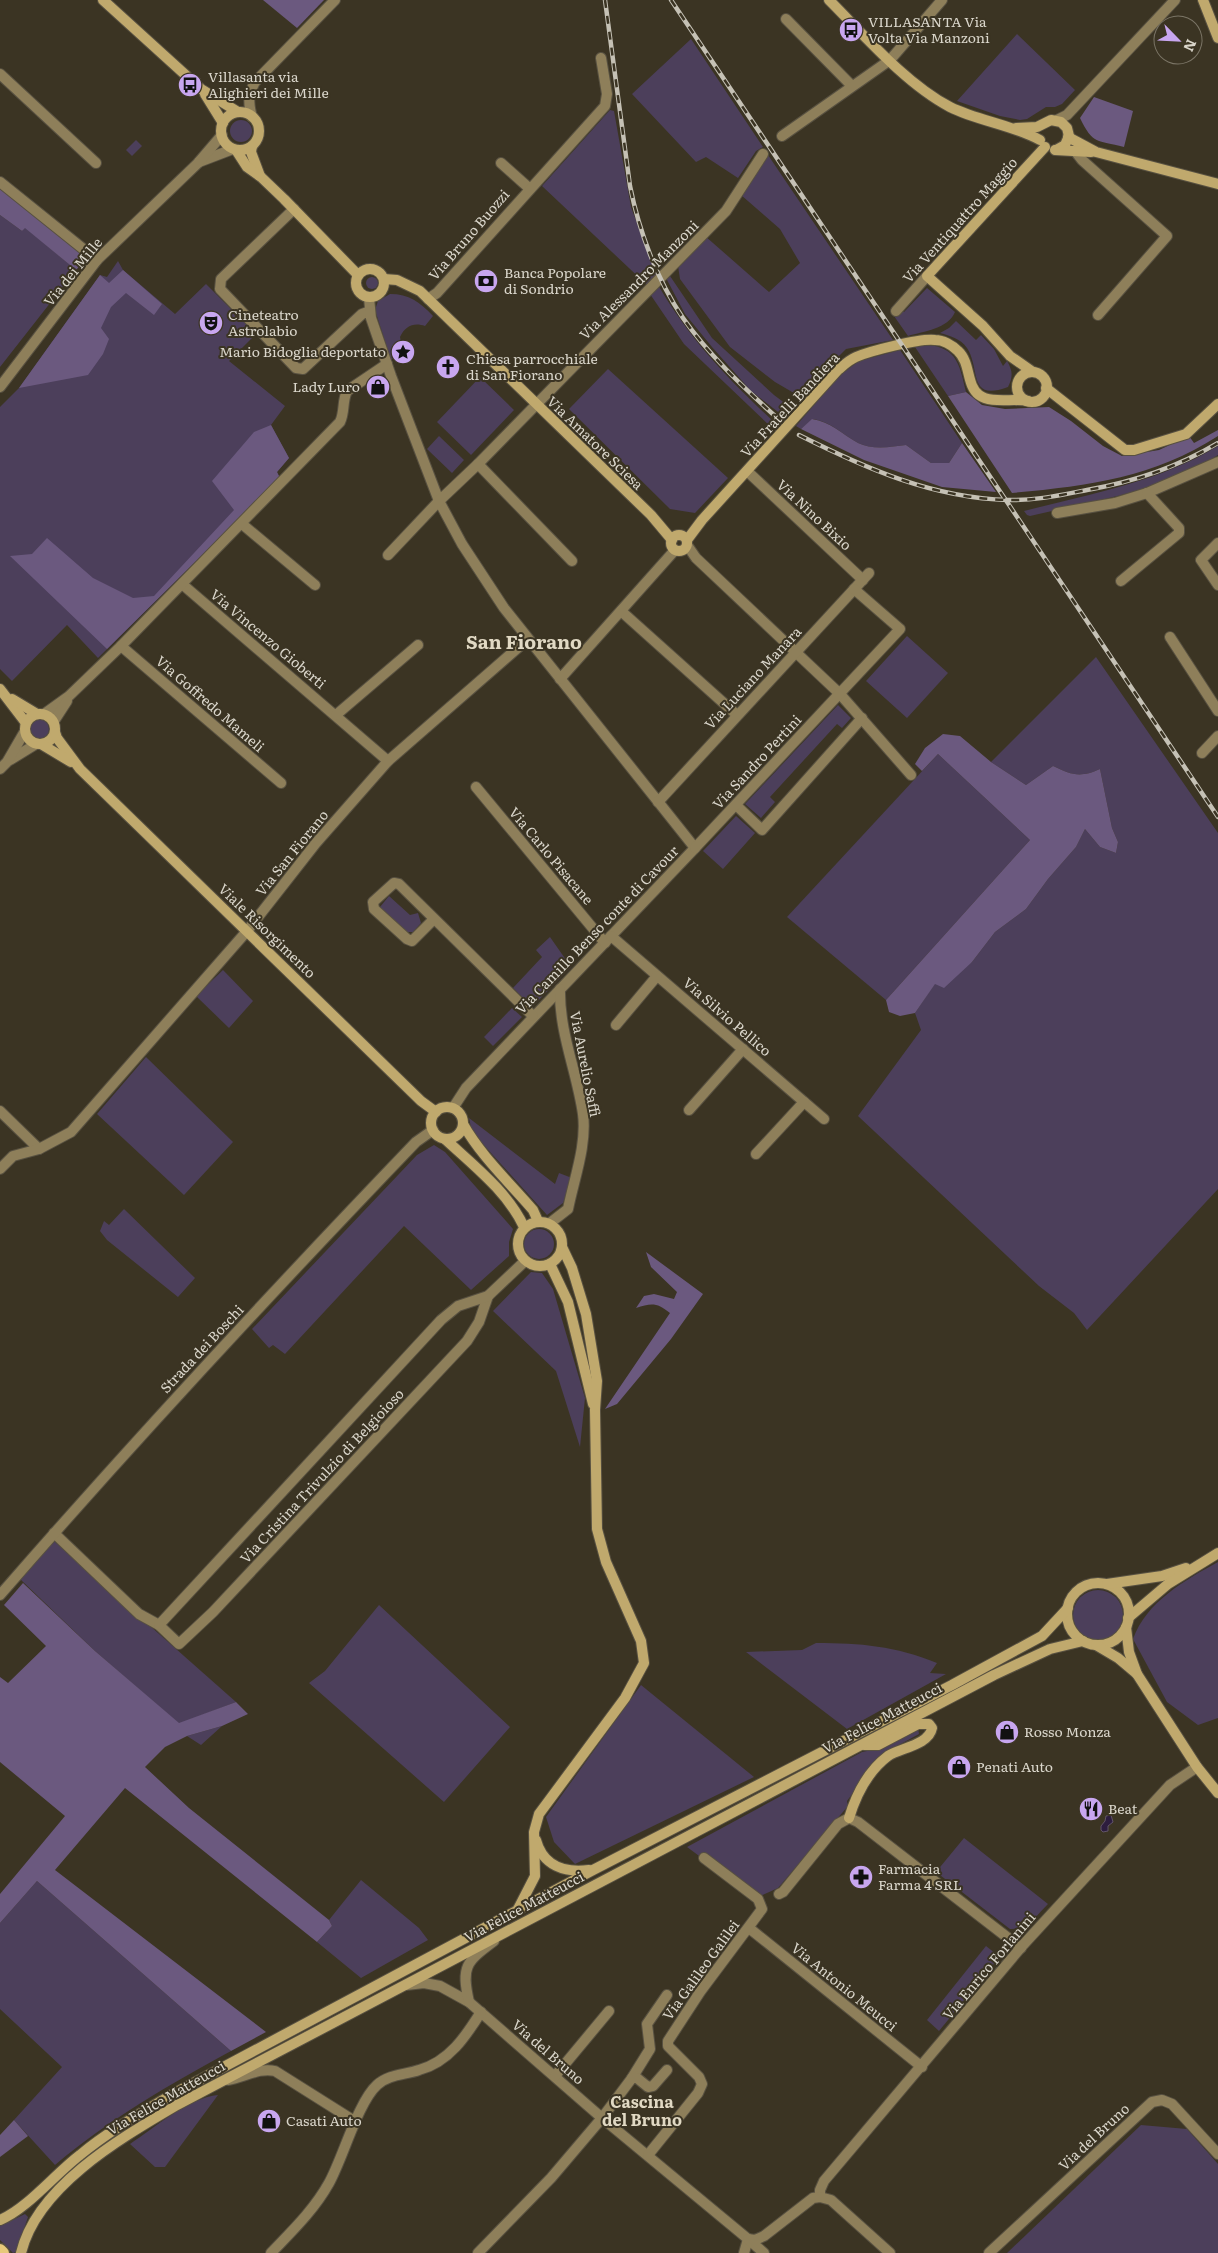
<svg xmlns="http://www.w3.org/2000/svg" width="1218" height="2253" font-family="Literata,serif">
	<rect width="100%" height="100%" fill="#3b3423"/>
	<g fill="#4c3f5b">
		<path d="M1017 34 1075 90 1062 104 1055 107H1046L1027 119 1020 120 1000 116 957 101Z"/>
		<path d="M691 39 763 147 756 151 738 178 706 157 696 162 632 94Z"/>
		<path d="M610 110 614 111 631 207 657 277 647 285 542 186Z"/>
		<circle cx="241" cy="131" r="11"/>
		<path d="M136 140 142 146 132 156 126 150Z"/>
		<path d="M768 155 893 340 846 349 799 396 775 382 730 347 680 279 678 266 705 236 769 292 800 263 780 229 741 195Z"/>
		<path d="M0 215 22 231 25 227 76 270 0 367Z"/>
		<path d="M118 261 123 270 175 314 206 284 256 334 229 361 285 406 271 425 289 458 277 472 280 478 98 658 67 625 12 681 0 669V407L19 388 100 275 107 277Z"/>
		<path d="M670 276 712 338 774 395 790 407 782 415 751 391 712 347 685 314 666 278Z"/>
		<circle cx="372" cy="283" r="6"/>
		<path d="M658 285C691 341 728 379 775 423L771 427 684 344 650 294Z"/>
		<path d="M927 288 955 312C948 329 924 331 908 336L894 316 900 309 904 312Z"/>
		<path d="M390 294C409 294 420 302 433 316L425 326C414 322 405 326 400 337L403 350 391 360 375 310 378 301Z"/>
		<path d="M956 321 976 340 981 335 994 349 1003 366 1007 361C1013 371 1013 377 1008 387 967 402 981 369 967 348 960 338 950 336 940 333L949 328Z"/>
		<path d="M927 345C958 347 960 367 966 392L948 396 915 347Z"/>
		<path d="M900 350 962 443 949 463H931L906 445C891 447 872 450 858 443 842 434 831 422 813 419L801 429 796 426 839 376 859 361Z"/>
		<path d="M608 369 728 478 695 513 670 509 569 409Z"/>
		<path d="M480 377 514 410 471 455 437 422Z"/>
		<path d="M439 436 464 460 452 473 427 449Z"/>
		<path d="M1218 446V455C1163 491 1093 501 1030 516L1027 515 1024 511C1090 494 1159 482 1218 446Z"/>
		<path d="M907 636 948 673 907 718 866 681Z"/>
		<path d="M1096 657 1218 833V1189L1087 1330 1074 1313 1039 1286 858 1116 921 1030 915 1013 935 983 972 962 995 932 1026 909 1048 879 1076 847 1085 829 1100 847 1116 853 1118 842 1112 828 1100 769C1080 778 1072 775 1053 766L1026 785 991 762Z"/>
		<path d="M838 705 851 718 842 728 837 724 770 797 775 802 761 818 745 804Z"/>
		<circle cx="39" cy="729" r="10"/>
		<path d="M938 754 1030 840 886 1000 787 917Z"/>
		<path d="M736 816 755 833 723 869 703 851Z"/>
		<path d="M389 896 410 915 418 913 421 923 413 932H406L380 907Z"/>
		<path d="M550 937 571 967 532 1007 513 988 542 957 536 950Z"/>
		<path d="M223 970 253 1001 229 1028 196 996Z"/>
		<path d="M512 1008 522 1017 493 1046 484 1037Z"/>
		<path d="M146 1057 233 1142 184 1195 97 1114Z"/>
		<path d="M469 1118 555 1184 559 1173 572 1178 563 1203 547 1215 472 1132Z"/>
		<path d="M434 1145 445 1152 513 1229 509 1242V1256L471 1290 404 1226 285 1354 273 1345 269 1348 252 1329 417 1155Z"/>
		<path d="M124 1209 195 1278 178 1297 107 1240 100 1231 104 1221 109 1225Z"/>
		<circle cx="539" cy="1244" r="15"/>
		<path d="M531 1272 542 1273 553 1289 585 1398 580 1447 556 1371 493 1311Z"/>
		<path d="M54 1541 236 1702 179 1724 95 1651 19 1578Z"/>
		<path d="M1218 1562V1718L1198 1725 1167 1702 1133 1639C1146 1602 1185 1580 1218 1562Z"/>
		<circle cx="1098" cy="1615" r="25"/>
		<path d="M379 1605 510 1727 444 1802 309 1683 325 1671Z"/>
		<path d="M816 1643C861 1643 895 1646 937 1663L930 1673 946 1674 847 1729 746 1652 802 1650Z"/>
		<path d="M641 1685 754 1777 575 1864 554 1842 546 1817Z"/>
		<path d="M222 1726 201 1745 187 1736Z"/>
		<path d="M918 1728 919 1734 886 1752 874 1764 847 1801 848 1806 778 1888 756 1898 687 1847 862 1752 877 1749Z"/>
		<path d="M964 1838 1048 1904C1037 1915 1027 1930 1010 1929L936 1872Z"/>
		<path d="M361 1880 419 1928 428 1940 361 1978 317 1942 332 1926 329 1920Z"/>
		<path d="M37 1881 231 2051C167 2086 111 2118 55 2165L14 2120 62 2067 0 2009V1923Z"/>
		<path d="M986 1946 996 1954 997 1960 939 2031 927 2020Z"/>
		<path d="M218 2095 165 2167H155L130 2144C154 2128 190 2097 218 2095Z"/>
		<path d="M1141 2125 1187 2129 1218 2164V2253H1007Z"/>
		<path d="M25 2214 28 2217 16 2252 13 2253 0 2240V2226Z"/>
	</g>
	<g fill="#6b597f">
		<path d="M263 0H324L297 28Z"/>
		<path d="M1094 97 1133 111 1124 147C1097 140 1093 145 1080 118Z"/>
		<path d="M0 188 88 257 76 270 25 228 22 231 0 215Z"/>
		<path d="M123 270 162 304 154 315 126 293 111 307 101 328 109 339 103 354 88 375 19 388 100 275 109 283Z"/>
		<path d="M966 392 982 405 1005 409 1049 407 1071 421 1103 446 1122 456 1159 450 1189 436 1194 443 1218 430V436C1153 478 1087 486 1012 493L948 396Z"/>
		<path d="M812 419C831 422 842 434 858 443 872 450 891 447 906 445L931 463H949L962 443 996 492 942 487 864 460 801 429Z"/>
		<path d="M271 425 289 458 277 472 280 478 107 649 10 556 32 554 47 538 93 578 133 598 154 596 234 510 212 481 254 432Z"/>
		<path d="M943 734 960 736 991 762 1026 785 1053 766C1072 775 1080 778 1100 769L1112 828 1118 842 1116 853 1100 847 1085 829 1076 847 1048 879 1026 909 995 932 972 962 944 988 935 984 915 1013 900 1016 889 1012 886 1000 1030 840 938 754 922 771 915 764 925 748Z"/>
		<path d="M646 1252 703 1294 671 1339 617 1404 605 1409 670 1313C657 1302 651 1303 636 1308L644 1296 654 1294 674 1299 677 1292 651 1267Z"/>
		<path d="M23 1583 95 1651 179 1723 236 1702 248 1714 222 1726 187 1736 165 1747 145 1767 189 1808 329 1920 332 1926 317 1942 125 1788 55 1870 266 2032 231 2051 37 1881 0 1923V1894L65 1816 0 1762V1677L8 1683 46 1646 4 1605Z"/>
		<path d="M14 2120 28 2136 0 2157V2135Z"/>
	</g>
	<path fill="#2d1d3e" stroke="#615468" d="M1111 1815 1113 1822 1108 1826V1831L1103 1832 1101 1830V1826L1105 1821 1106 1816Z"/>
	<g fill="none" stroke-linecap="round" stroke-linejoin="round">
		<g stroke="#585141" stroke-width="12">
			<g id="street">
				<path d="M786 19 852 86"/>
				<path d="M0 74 96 163"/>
				<path d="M252 117C248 103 248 95 255 82L335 0"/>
				<path d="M1057 120 1067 115 1175 0"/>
				<path d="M782 136 890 60 942 0"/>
				<path d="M1075 151 1082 160 1167 236 1098 315"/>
				<path d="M199 162 233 149"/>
				<path d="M501 163 529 188"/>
				<path d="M0 182 97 260"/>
				<path d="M294 209 221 279 220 289 296 368 303 369 362 314 370 311"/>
				<path d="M369 298 371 318 391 376 439 501 462 544 504 608 695 848 466 1088 453 1108"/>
				<path d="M428 299 437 293 605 106 607 94 601 58"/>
				<path d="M896 311 927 276"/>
				<path d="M0 387 97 260 198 163 222 135"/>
				<path d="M478 464 572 561"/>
				<path d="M747 471 863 580"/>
				<path d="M1057 513 1115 503 1147 493 1218 462"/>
				<path d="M242 524 315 585"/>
				<path d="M1218 543 1201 560 1218 585"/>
				<path d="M687 545 696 558 840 694 911 775"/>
				<path d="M388 555 439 501 478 464 726 211 763 154"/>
				<path d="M1121 581 1179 533V528L1147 493"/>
				<path d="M182 584 388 761"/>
				<path d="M621 611 737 715"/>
				<path d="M1170 637 1218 711"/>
				<path d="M121 646 281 783"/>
				<path d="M560 679 675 550"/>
				<path d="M44 714 69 696 121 646 340 422C345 412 342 401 347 391L387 364"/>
				<path d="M336 715 418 645"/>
				<path d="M54 721 67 701"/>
				<path d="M1202 753 1218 736"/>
				<path d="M10 760 36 744"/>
				<path d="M0 769 7 762 25 731"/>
				<path d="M476 787 605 943"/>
				<path d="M658 802 869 573"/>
				<path d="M736 805 762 830 862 718"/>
				<path d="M695 848 900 629 854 589"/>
				<path d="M434 919 412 941 407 939 374 909 373 902 394 883 399 884 533 1016"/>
				<path d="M611 936 824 1119"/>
				<path d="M616 1025 657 976"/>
				<path d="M689 1110 743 1049"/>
				<path d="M0 1111 39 1149"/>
				<path d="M756 1154 804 1102"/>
				<path d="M0 1169 13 1156 39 1149 71 1132 247 931 316 843 388 761 528 639"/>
				<path d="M550 1223 568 1209C574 1179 587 1145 583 1114 577 1072 559 1032 560 989"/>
				<path d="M54 1533 139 1614 159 1625 179 1644 213 1612 467 1341 479 1322 488 1296"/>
				<path d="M0 1595C135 1440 274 1290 416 1142L433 1130"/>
				<path d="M159 1625 441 1320 458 1306 488 1296 525 1261"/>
				<path d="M779 1894 783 1892 838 1824 849 1818 858 1822 1021 1948"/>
				<path d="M749 1928 922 2067"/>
				<path d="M406 1985 424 1983 440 1986 469 2002 602 2118 748 2239 744 2253"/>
				<path d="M469 2002C461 1966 466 1962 494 1941"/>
				<path d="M555 2076 609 2011"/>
				<path d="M632 2078 650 2049 647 2024 667 1995"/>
				<path d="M228 2080C243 2078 259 2067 275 2071L356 2122"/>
				<path d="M648 2155 698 2093 702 2084 699 2077 668 2046V2041L700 1992 762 1909 758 1899 704 1858"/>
				<path d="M820 2197V2190L824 2181 1023 1945 1170 1785 1197 1767"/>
				<path d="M271 2253C292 2231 314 2210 329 2183 343 2158 358 2102 377 2085 389 2074 405 2075 419 2070 449 2062 466 2036 481 2012"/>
				<path d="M478 2253 551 2178 602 2118 632 2078H637L648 2087 653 2086 667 2070"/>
				<path d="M764 2253 748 2239 755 2240 764 2236 813 2198 820 2197 831 2200 890 2253"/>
				<path d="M989 2253 1152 2102 1162 2100 1172 2104 1218 2154"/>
			</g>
		</g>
		<g stroke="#585141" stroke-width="12">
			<g id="secondary">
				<path d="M103 0 201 89 238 112"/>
				<path d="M829 0C864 35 906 84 950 107 978 121 1013 125 1040 140"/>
				<path d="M1203 0 1218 38"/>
				<path d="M205 94 223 123"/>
				<circle cx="240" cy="131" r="19"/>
				<path d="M1016 128 1037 127 1051 120 1061 122 1067 128 1069 136 1065 145 1056 150"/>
				<path d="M1068 137 1096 152 1218 184"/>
				<path d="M252 146 251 152 260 176"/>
				<path d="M236 150 247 167 261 177 284 199 358 275"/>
				<path d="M1055 150 1091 152"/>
				<circle cx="370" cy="283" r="14"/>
				<path d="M384 279 397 280 420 291 651 515 672 540"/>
				<path d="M1033 372 1010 356 983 326 927 276 1045 147"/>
				<circle cx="1032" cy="387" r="15"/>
				<path d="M1046 388 1125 450H1134L1186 434 1218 404"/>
				<circle cx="679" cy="543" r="8"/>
				<path d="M687 540 702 520 838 370C844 365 849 360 856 357 870 351 920 338 935 340 943 340 952 345 958 351 971 363 966 385 979 395 991 404 1013 398 1028 401"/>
				<path d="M0 689 26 723"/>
				<path d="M12 699 37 714"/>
				<circle cx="40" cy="729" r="15"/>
				<path d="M55 732 57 738 80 769 421 1101 436 1112"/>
				<path d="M41 744 71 762"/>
				<circle cx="447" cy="1123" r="16"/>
				<path d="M463 1124C481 1156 509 1182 533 1210L538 1221"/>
				<path d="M445 1139C473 1165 508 1192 524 1227"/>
				<circle cx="540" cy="1244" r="22"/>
				<path d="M550 1264 568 1302 593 1404"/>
				<circle cx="1098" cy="1614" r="31"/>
				<path d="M1107 1584 1162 1576 1186 1568"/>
				<path d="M1128 1618 1168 1584 1218 1553"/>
				<path d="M1126 1627 1129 1652 1137 1674 1197 1767 1218 1793"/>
				<path d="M1096 1645 1118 1658 1137 1674"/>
				<path d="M849 1818C856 1795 868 1771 888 1756 900 1748 929 1745 932 1728L929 1724H918L878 1745H864"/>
				<path d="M536 1840C543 1866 565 1873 589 1870"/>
				<path d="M517 1911 535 1876 534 1832 539 1814 625 1698 644 1663 641 1641 606 1562 597 1529 595 1410 597 1381 586 1314 572 1268 562 1247"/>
				<path d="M0 2220C27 2209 55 2174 80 2155 109 2131 141 2113 173 2094L593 1870 952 1685 1042 1636 1068 1608"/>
				<path d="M21 2253C37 2186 121 2138 177 2105L994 1675 1050 1649 1083 1641"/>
			</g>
		</g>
		<g stroke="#585141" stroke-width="15">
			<path id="primary" d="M0 2250 3 2253"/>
		</g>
		<use href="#street" stroke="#8e7f5a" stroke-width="10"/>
		<use href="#secondary" stroke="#c0a96d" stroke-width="10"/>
		<use href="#primary" stroke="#e7c97a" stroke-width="12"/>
		<g stroke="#c5c1b5" stroke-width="4.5">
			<g id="rail">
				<path d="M605 0 630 186C639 231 657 280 683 318 708 354 742 386 775 416"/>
				<path d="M671 0 1218 817"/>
				<path d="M799 435C865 468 932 498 1008 500 1034 501 1061 495 1087 490 1134 482 1176 468 1218 443"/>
			</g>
		</g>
		<use href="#rail" stroke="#3b3423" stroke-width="2.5" stroke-dasharray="8" stroke-linecap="butt"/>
	</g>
	<defs>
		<g id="bus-disc" transform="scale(1.25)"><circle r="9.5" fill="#c8a6ef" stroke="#3b3423"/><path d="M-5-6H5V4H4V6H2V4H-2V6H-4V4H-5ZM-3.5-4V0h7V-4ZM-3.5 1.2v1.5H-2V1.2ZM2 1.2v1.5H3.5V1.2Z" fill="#111"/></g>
		<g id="bank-disc" transform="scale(1.25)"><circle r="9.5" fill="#c8a6ef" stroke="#3b3423"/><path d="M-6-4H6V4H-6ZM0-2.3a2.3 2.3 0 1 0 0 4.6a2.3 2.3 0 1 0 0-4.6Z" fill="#111"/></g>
		<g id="theatre-disc" transform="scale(1.25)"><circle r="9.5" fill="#c8a6ef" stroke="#3b3423"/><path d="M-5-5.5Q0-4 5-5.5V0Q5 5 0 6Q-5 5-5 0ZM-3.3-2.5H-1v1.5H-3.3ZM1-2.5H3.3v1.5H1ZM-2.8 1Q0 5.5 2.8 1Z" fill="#111"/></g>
		<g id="sight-disc" transform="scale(1.25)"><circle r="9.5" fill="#c8a6ef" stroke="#3b3423"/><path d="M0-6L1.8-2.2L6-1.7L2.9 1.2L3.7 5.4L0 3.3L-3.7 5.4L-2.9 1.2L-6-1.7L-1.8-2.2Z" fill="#111"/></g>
		<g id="church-disc" transform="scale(1.25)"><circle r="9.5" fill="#c8a6ef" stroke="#3b3423"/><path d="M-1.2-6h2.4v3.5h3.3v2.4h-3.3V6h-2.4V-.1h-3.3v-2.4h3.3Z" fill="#111"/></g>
		<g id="shop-disc" transform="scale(1.25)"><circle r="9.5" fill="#c8a6ef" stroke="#3b3423"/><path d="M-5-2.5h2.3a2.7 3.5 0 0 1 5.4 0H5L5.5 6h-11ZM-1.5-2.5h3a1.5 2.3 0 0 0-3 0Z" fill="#111"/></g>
		<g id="restaurant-disc" transform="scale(1.25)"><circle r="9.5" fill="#c8a6ef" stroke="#3b3423"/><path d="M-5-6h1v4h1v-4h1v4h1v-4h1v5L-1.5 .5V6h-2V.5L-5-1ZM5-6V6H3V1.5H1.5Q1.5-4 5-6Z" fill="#111"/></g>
		<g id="pharmacy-disc" transform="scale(1.25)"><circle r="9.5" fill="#c8a6ef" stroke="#3b3423"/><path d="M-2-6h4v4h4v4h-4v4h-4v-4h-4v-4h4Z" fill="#111"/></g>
	</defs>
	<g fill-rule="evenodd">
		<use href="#bus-disc" x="851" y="30"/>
		<use href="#bus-disc" x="190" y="85"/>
		<use href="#bank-disc" x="486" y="281"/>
		<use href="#theatre-disc" x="211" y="323"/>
		<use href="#sight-disc" x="403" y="352"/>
		<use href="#church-disc" x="448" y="367"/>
		<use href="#shop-disc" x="378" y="387"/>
		<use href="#shop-disc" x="1007" y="1732"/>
		<use href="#shop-disc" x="959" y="1767"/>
		<use href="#restaurant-disc" x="1091" y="1809"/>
		<use href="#pharmacy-disc" x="861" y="1877"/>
		<use href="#shop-disc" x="269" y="2121"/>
	</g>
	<g text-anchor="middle" stroke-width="4" stroke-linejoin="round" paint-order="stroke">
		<g font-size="14" fill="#dad6cb" stroke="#3b3423" text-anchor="start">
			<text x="868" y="27">VILLASANTA Via<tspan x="868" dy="16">Volta Via Manzoni</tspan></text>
			<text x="208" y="82">Villasanta via<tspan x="208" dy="16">Alighieri dei Mille</tspan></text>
			<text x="504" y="278">Banca Popolare<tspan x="504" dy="16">di Sondrio</tspan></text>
			<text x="228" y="320">Cineteatro<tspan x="228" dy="16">Astrolabio</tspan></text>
			<text x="386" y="357" text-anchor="end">Mario Bidoglia deportato</text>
			<text x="466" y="364">Chiesa parrocchiale<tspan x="466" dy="16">di San Fiorano</tspan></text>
			<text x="360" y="392" text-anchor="end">Lady Luro</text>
			<text x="1024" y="1737">Rosso Monza</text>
			<text x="976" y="1772">Penati Auto</text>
			<text x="1108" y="1814">Beat</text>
			<text x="878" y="1874">Farmacia<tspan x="878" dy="16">Farma 4 SRL</tspan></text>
			<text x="286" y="2126">Casati Auto</text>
		</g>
		<g font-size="14" fill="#dad6cb" stroke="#3b3423">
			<text transform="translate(960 220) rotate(-48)" y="5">Via Ventiquattro Maggio</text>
			<text transform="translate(469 235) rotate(-49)" y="5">Via Bruno Buozzi</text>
			<text transform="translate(73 272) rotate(-51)" y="5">Via dei Mille</text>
			<text transform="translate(639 280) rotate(-45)" y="5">Via Alessandro Manzoni</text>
			<text transform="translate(790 405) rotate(-47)" y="5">Via Fratelli Bandiera</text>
			<text transform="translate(595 443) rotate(44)" y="5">Via Amatore Sciesa</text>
			<text transform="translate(814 515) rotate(43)" y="5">Via Nino Bixio</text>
			<text transform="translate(268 639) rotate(40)" y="5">Via Vincenzo Gioberti</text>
			<text transform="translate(753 678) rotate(-47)" y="5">Via Luciano Manara</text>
			<text transform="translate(210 704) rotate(41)" y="5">Via Goffredo Mameli</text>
			<text transform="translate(757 762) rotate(-47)" y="5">Via Sandro Pertini</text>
			<text transform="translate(292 853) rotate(-51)" y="5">Via San Fiorano</text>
			<text transform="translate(551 856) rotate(50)" y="5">Via Carlo Pisacane</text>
			<text transform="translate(597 930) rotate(-46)" y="5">Via Camillo Benso conte di Cavour</text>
			<text transform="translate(267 931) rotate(44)" y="5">Viale Risorgimento</text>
			<text transform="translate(727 1017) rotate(41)" y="5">Via Silvio Pellico</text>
			<text transform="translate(585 1064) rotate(79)" y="5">Via Aurelio Saffi</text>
			<text transform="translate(202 1349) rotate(-47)" y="5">Strada dei Boschi</text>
			<text transform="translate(322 1476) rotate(-47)" y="5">Via Cristina Trivulzio di Belgioioso</text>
			<text transform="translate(882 1718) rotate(-28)" y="5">Via Felice Matteucci</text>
			<text transform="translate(524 1907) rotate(-28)" y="5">Via Felice Matteucci</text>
			<text transform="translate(989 1966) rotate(-50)" y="5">Via Enrico Forlanini</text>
			<text transform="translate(701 1970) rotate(-54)" y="5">Via Galileo Galilei</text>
			<text transform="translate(844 1987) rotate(39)" y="5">Via Antonio Meucci</text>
			<text transform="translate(548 2052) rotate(41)" y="5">Via del Bruno</text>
			<text transform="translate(166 2098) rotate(-30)" y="5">Via Felice Matteucci</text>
			<text transform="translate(1094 2137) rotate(-43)" y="5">Via del Bruno</text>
		</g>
		<g font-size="16" font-weight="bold" fill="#e1d9c4" stroke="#3b3423">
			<text x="642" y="2108">Cascina<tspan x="642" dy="18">del Bruno</tspan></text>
		</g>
		<g font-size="19" font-weight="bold" fill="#e1d9c4" stroke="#3b3423">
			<text x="524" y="649">San Fiorano</text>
		</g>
	</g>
	<g transform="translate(1178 40) rotate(114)"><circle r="24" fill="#3b3423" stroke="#7b7566"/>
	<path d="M0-4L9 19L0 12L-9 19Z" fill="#c8a6ef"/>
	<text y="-8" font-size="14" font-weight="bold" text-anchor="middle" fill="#dad6cb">N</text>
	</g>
</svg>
